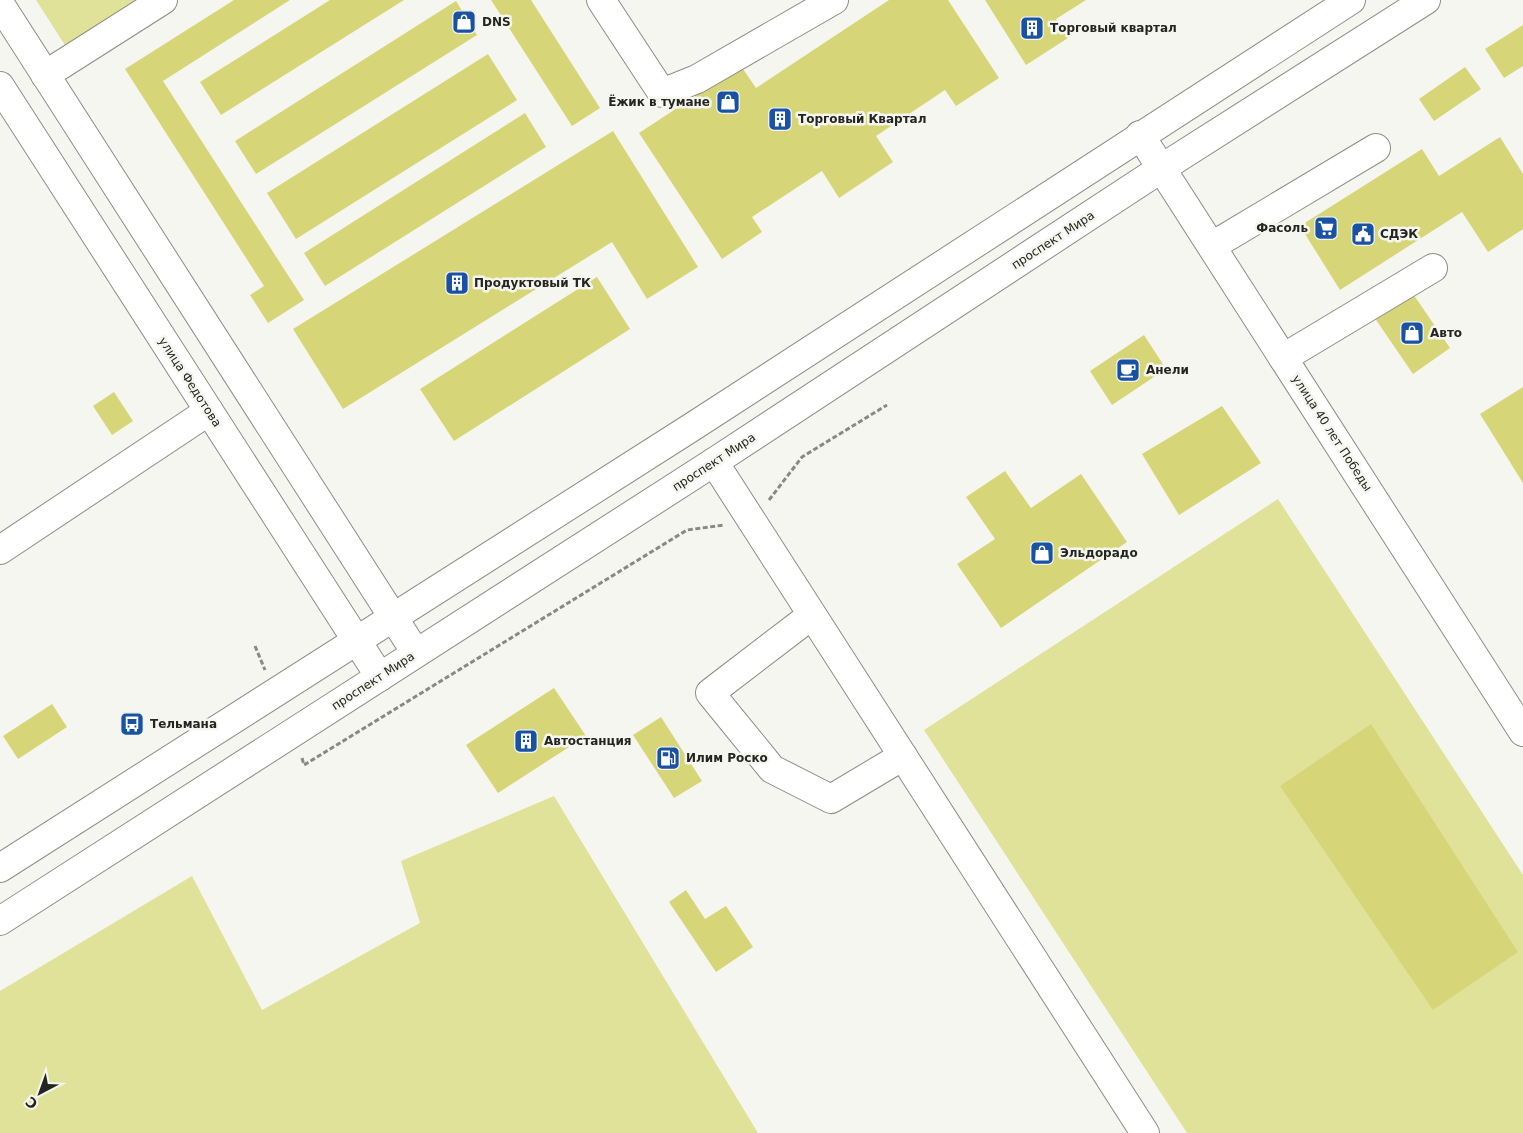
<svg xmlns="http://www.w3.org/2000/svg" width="1523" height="1133" font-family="'DejaVu Sans',sans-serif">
	<rect width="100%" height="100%" fill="#f6f6f0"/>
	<g fill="#e1e29a">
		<path d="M36 0H146L68 50Z"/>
		<path d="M1278 499 1523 875V1133H1187L924 730Z"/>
		<path d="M554 796 758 1133H0V991L192 876 262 1010 420 923 401 861Z"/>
	</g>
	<g fill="#d6d678">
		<path d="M234 0H290L163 81 304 300 268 323 250 295 264 286 125 69Z"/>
		<path d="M330 0H404L221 115 200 82Z"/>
		<path d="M491 0H531L600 108 572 126Z"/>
		<path d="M889 0H948L999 78 956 106 945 90 876 136 893 162 839 198 822 171 752 217 762 232 722 259 639 133 741 66 756 88Z"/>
		<path d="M985 0H1086L1056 19 1068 38 1026 65Z"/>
		<path d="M456 1 477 35 256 174 235 141Z"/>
		<path d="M1523 25V66L1504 78 1485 49Z"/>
		<path d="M488 54 517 100 296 239 267 193Z"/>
		<path d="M1465 67 1481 89 1434 121 1419 99Z"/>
		<path d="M525 113 546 147 325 286 304 253Z"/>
		<path d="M613 131 698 267 647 299 612 242 343 409 293 329Z"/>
		<path d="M1500 137 1523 174V229L1488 252 1462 212 1340 290 1300 226 1422 149 1439 176Z"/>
		<path d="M597 277 630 329 454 441 420 389Z"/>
		<path d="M1409 288 1450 348 1413 374 1372 314Z"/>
		<path d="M1144 335 1166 369 1112 405 1090 371Z"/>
		<path d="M1523 387V483L1480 414Z"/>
		<path d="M114 392 133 421 112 435 93 406Z"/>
		<path d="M1222 406 1261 463 1179 515 1142 454Z"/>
		<path d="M1005 471 1031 508 1081 474 1127 542 1001 628 957 564 995 539 966 497Z"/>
		<path d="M554 688 586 736 498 793 466 745Z"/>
		<path d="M52 704 67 727 18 759 3 736Z"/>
		<path d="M661 717 702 781 674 798 633 735Z"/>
		<path d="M1371 724 1518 952 1433 1010 1280 786Z"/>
		<path d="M686 890 705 919 726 906 753 947 716 972 669 902Z"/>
	</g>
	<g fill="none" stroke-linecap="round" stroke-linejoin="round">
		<g stroke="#8c8d87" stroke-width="30">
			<g id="minor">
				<path d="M601 0 662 93 697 79 834 0"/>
				<path d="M0 4 416 653"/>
				<path d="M45 75 163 0"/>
				<path d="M0 86 380 677"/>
				<path d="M1140 135 1523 732"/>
				<path d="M1212 246 1376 148"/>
				<path d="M1283 358 1433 268"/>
				<path d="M714 462 1145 1133"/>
				<path d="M0 550 209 411"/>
				<path d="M812 615 710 693 772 769 831 799 903 756"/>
				<path d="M0 868 692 427 1351 0"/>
				<path d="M0 921 714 462 1162 168 1426 0"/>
			</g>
		</g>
		<g stroke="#898984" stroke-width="3" stroke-dasharray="5 2.5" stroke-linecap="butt">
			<path d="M769 500 802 457 887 405"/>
			<path d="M255 646 265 670"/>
			<path d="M302 758 304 765 687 530 724 525"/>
		</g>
		<use href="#minor" stroke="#fff" stroke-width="28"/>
	</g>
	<defs>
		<g id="shop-square" transform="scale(1.25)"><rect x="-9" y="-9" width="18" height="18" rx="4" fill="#1a52a3" stroke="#f6f6f0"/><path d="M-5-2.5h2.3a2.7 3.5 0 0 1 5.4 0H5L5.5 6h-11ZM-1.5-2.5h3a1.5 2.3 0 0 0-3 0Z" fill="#fff"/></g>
		<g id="building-square" transform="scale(1.25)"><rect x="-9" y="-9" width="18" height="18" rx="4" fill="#1a52a3" stroke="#f6f6f0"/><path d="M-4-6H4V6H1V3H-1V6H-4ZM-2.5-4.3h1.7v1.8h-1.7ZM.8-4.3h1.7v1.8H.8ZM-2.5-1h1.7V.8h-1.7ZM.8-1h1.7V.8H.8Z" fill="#fff"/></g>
		<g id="supermarket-square" transform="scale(1.25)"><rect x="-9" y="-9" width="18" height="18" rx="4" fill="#1a52a3" stroke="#f6f6f0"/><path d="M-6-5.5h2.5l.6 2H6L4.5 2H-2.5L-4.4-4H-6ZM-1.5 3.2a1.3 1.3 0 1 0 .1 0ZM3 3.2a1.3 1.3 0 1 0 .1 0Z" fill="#fff"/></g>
		<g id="civic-square" transform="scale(1.25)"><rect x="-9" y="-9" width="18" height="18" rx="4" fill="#1a52a3" stroke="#f6f6f0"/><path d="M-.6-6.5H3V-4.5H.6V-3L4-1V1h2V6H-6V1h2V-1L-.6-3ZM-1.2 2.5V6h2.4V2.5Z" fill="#fff"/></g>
		<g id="cafe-square" transform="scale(1.25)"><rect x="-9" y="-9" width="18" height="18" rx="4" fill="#1a52a3" stroke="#f6f6f0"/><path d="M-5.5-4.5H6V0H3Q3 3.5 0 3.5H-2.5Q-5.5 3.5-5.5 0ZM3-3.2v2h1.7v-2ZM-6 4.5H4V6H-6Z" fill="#fff"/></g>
		<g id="bus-square" transform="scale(1.25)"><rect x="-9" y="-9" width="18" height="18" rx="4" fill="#1a52a3" stroke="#f6f6f0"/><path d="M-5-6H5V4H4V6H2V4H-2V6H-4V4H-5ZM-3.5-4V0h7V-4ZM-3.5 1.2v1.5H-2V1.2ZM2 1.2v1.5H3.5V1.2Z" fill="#fff"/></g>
		<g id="fuel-square" transform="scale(1.25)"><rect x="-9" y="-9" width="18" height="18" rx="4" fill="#1a52a3" stroke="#f6f6f0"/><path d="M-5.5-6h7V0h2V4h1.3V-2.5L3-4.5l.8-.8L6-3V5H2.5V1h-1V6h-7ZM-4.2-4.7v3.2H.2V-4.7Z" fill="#fff"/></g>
	</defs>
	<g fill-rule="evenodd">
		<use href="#shop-square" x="464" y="22"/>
		<use href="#building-square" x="1032" y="28"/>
		<use href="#shop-square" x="728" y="102"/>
		<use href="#building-square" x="780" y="119"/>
		<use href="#supermarket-square" x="1326" y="228"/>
		<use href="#civic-square" x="1363" y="234"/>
		<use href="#building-square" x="457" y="283"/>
		<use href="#shop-square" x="1412" y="333"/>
		<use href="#cafe-square" x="1128" y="370"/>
		<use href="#shop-square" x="1042" y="553"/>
		<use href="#bus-square" x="132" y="724"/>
		<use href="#building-square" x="526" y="741"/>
		<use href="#fuel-square" x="668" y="758"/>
	</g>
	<g text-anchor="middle" stroke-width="5" stroke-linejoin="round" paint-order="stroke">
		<g font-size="12" font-weight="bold" fill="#242421" stroke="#f6f6f0" text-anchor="start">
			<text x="482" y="26">DNS</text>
			<text x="1050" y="32">Торговый квартал</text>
			<text x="710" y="106" text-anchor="end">Ёжик в тумане</text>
			<text x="798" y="123">Торговый Квартал</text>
			<text x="1308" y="232" text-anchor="end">Фасоль</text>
			<text x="1380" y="238">СДЭК</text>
			<text x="474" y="287">Продуктовый ТК</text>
			<text x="1430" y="337">Авто</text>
			<text x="1146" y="374">Анели</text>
			<text x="1060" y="557">Эльдорадо</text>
			<text x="150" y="728">Тельмана</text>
			<text x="544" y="745">Автостанция</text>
			<text x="686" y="762">Илим Роско</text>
		</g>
		<g font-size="12" fill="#242421" stroke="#f6f6f0">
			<text transform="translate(1053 240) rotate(-33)" y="4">проспект Мира</text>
			<text transform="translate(190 382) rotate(57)" y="4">улица Федотова</text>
			<text transform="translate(1332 433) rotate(57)" y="4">улица 40 лет Победы</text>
			<text transform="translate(714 462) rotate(-33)" y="4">проспект Мира</text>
			<text transform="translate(373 681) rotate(-33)" y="4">проспект Мира</text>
		</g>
	</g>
	<g transform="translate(40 1093) rotate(221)" stroke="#f6f6f0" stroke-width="4" paint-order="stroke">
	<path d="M0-4L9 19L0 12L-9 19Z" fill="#242421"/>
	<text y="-8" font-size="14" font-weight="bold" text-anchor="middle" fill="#242421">С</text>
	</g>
</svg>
